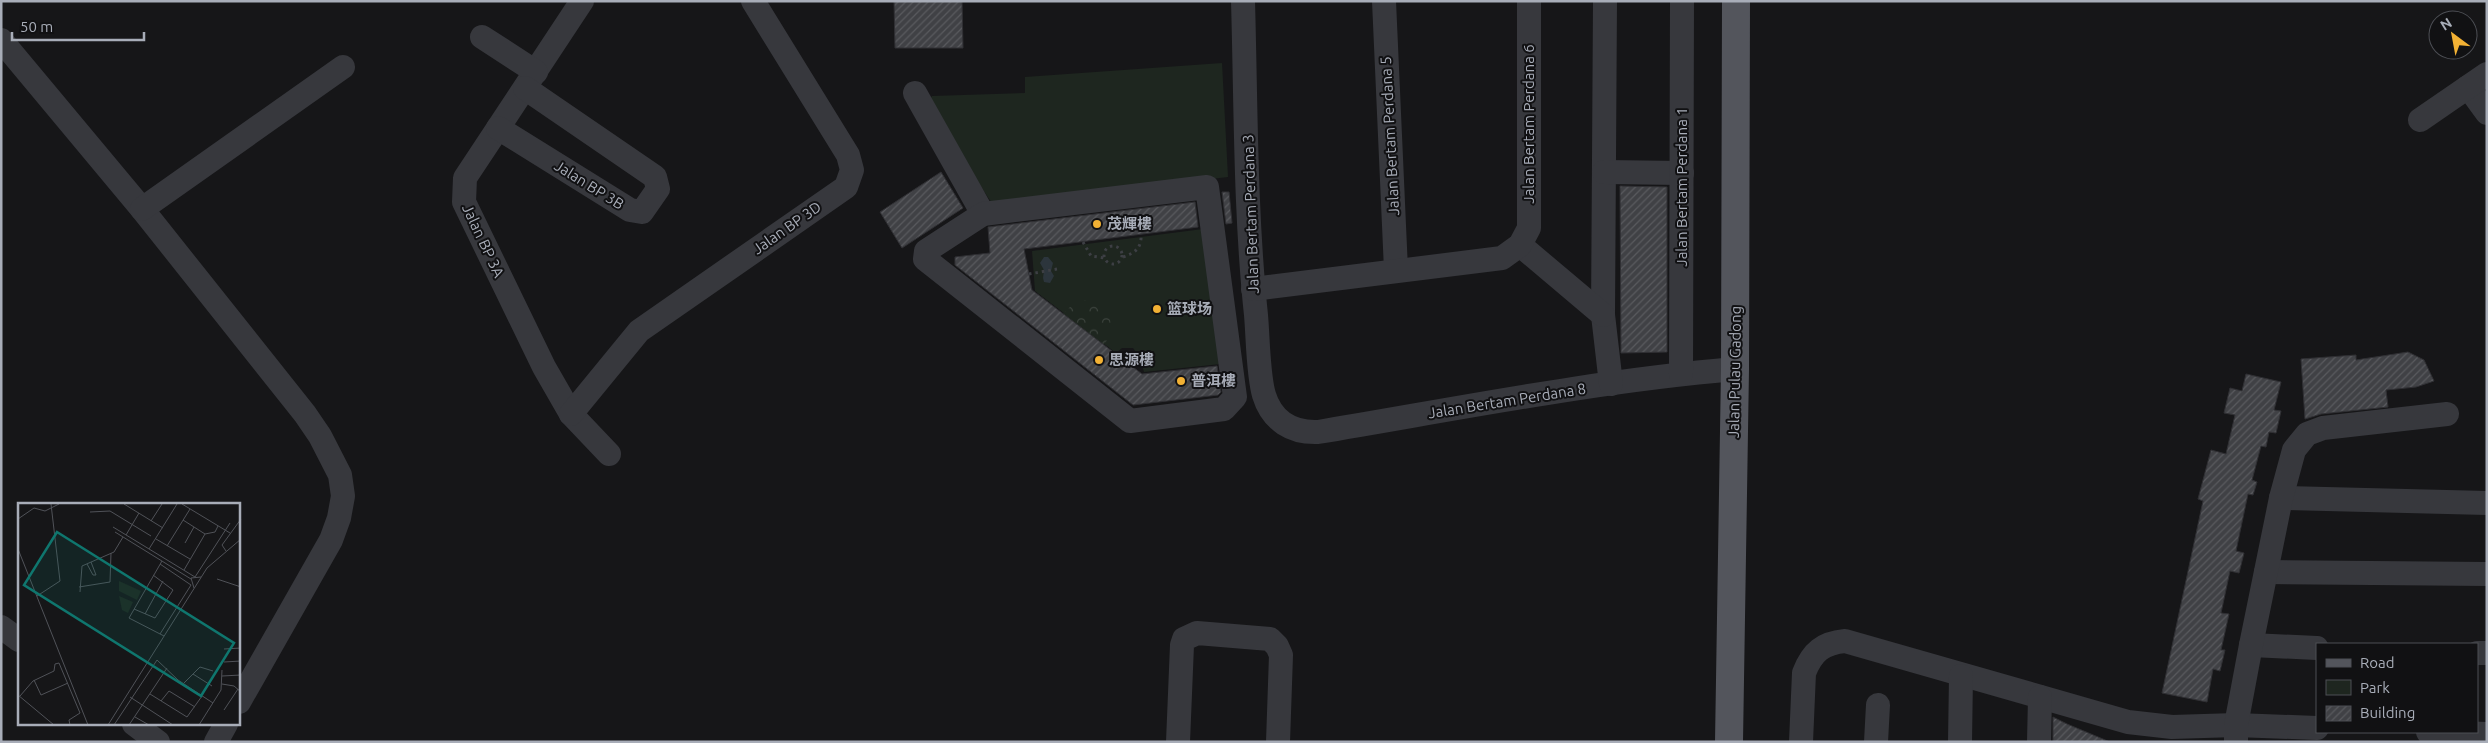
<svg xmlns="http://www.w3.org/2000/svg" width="2488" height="743" font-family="Ubuntu,'Noto Sans SC',sans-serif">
	<defs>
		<pattern id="park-crowns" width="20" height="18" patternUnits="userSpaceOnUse" patternTransform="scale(1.25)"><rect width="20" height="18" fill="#1e261f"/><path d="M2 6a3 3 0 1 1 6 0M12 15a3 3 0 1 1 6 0" fill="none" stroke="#3c433d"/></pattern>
		<pattern id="building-hatch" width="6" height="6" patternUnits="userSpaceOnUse" patternTransform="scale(1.25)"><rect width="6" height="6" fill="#404145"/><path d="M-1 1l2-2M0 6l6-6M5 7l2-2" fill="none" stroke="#595a5e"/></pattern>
	</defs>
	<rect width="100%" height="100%" fill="#161618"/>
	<g fill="#1e261f">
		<path d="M1222 63 1228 177 993 205 928 105 932 96 1025 93V77Z"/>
		<path d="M1203 229 1221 364 1144 372 1139 356 1133 348H1122L1116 353 1035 291 1032 251Z"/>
	</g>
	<path fill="url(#park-crowns)" d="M1082 300C1108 300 1119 324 1104 345L1063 314 1074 303Z"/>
	<path fill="#2c353c" d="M1044 257H1048L1053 263 1051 271 1054 276 1050 283 1044 282 1043 278 1044 270 1040 263Z"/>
	<g fill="url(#building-hatch)" stroke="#303034">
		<path d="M894 1H962L963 48H895Z"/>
		<path d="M941 172 963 208 902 248 880 212Z"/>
		<path d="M1620 186 1667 187V352L1621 353Z"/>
		<path d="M1222 192H1229L1232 223 1226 224Z"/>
		<path d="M1195 202 1198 227 1024 249 1032 290 1142 374 1217 366 1221 392 1218 395 1133 405 955 265V257L990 253 988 227Z"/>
		<path d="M2408 352 2424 360 2434 381 2416 387 2386 390 2388 407 2321 414 2305 419 2301 359 2356 355V360Z"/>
		<path d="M2246 374 2281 382 2274 410 2281 411 2276 433 2269 432 2266 447 2261 446 2252 480 2257 482 2253 495 2248 494 2236 551 2244 553 2239 573 2230 571 2221 613 2229 614 2221 650H2225L2220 671 2213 669 2207 702 2162 693 2203 501 2198 499 2211 450 2226 454 2235 415 2224 413 2230 388 2242 391Z"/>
		<path d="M2053 717 2067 724 2110 742H2053Z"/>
	</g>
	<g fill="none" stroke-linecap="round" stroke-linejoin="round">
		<g stroke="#3d3f44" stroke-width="3" stroke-dasharray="2.5 4" stroke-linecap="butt">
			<path d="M1083 242 1091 256 1105 258"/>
			<circle cx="1113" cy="255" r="9"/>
			<path d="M1123 257C1135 253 1142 248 1141 234"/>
			<path d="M1029 274 1057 269"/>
		</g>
		<g stroke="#37383d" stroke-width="24">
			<path d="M582 1 465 178 464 202 544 367 571 414 609 454"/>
			<path d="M1243 1C1246 106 1245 211 1256 315 1258 337 1258 375 1264 395 1272 421 1292 433 1318 432 1456 409 1595 381 1735 369"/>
			<path d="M1384 1 1396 270"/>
			<path d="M1605 1 1603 315 1611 384"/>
			<path d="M482 37 536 72"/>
			<path d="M1 40 142 209 305 414 320 436 340 475 343 496 339 518 331 540 239 702"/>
			<path d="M2468 87 2487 113"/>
			<path d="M915 93 983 214"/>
			<path d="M2420 120 2487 74"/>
			<path d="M498 128 630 210 642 212 658 189 655 177 525 88"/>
			<path d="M1604 172 1682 173"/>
			<path d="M1207 187 1235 397 1224 409 1130 421 925 259 926 251 983 214Z"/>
			<path d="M142 209 343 67"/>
			<path d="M1520 245 1603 315"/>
			<path d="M1253 289 1502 258 1520 245 1529 228V1"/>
			<path d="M1681 374 1682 1"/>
			<path d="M571 414 639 331 846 187 852 170 848 155 753 1"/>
			<path d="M2281 498 2487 503"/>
			<path d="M2266 572 2487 574"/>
			<path d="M1 627 19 640"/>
			<path d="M2251 645 2317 648"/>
			<path d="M2477 653H2487"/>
			<path d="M134 724 158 742"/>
			<path d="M2428 732 2487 734"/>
			<path d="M216 742 226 724"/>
			<path d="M1178 742 1182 645 1184 639 1197 633 1270 639 1277 646 1281 655 1278 742"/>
			<path d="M1801 742 1804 673C1812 652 1823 643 1845 641L2128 722 2172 727 2236 725 2317 728"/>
			<path d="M1876 742 1878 705"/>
			<path d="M1960 742 1961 676"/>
			<path d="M2039 742 2040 697"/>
			<path d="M2236 742V725L2251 645 2281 498 2294 450 2307 434 2323 428 2447 414"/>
		</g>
		<path stroke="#53555c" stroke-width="28" d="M1729 742 1735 369 1736 1"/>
	</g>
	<g fill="#f2b134" stroke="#111113" stroke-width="2">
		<circle cx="1097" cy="224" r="5"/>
		<circle cx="1157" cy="309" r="5"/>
		<circle cx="1099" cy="360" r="5"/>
		<circle cx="1181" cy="381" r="5"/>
	</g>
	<g text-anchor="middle" stroke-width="4" stroke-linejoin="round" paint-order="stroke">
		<g font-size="15" fill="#a8adb8" stroke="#111113">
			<text transform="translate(1529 124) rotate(-90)" y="5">Jalan Bertam Perdana 6</text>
			<text transform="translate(1390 136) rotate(-93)" y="5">Jalan Bertam Perdana 5</text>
			<text transform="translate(589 185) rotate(32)" y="5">Jalan BP 3B</text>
			<text transform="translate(1682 187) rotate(-90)" y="5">Jalan Bertam Perdana 1</text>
			<text transform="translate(1251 214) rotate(-92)" y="5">Jalan Bertam Perdana 3</text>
			<text transform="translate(787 228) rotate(-35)" y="5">Jalan BP 3D</text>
			<text transform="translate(483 241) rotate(65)" y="5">Jalan BP 3A</text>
			<text transform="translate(1735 372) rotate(-89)" y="5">Jalan Pulau Gadong</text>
			<text transform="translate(1507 401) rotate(-9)" y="5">Jalan Bertam Perdana 8</text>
		</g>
		<g font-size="15" font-weight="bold" fill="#a8adb8" stroke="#111113" text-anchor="start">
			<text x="1107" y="229">茂輝樓</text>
			<text x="1167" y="314">篮球场</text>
			<text x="1109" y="365">思源樓</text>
			<text x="1191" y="386">普洱樓</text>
		</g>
	</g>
	<g transform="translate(18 503)">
		<rect width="222" height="222" fill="#161618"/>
		<path d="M101 78 123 88 119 97 101 88ZM101 93 115 99 110 110 104 107Z" fill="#1e261f"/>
		<path fill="none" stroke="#505258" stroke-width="1" d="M106 1 145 25M164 1 212 30M72 9 92 8 133 33M0 16 16 5 27 8 41 1M165 17 187 31 197 29 200 23M133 18 144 1M95 24 177 74 212 20M97 29 173 76M108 32 121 10M138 36 172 56M167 40 176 24M149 43 172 6M0 46 70 222M131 46 159 1M208 48 204 42 223 16M144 58 111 115 146 133M69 61 75 72H78L73 59M142 61 173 82 142 131M166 67 187 31M199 76 223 84M61 84 92 79 93 50M176 85 173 75 183 74M62 89 64 63 96 49 105 34M19 93 42 78 33 1M116 106 137 115 155 87 135 72M127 111 145 78M206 146 223 145M206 159 223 158M175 171 194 183M204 173 223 172M16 177 23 192 50 180M166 180 182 164 195 168M204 181 216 183 223 189M132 191 169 214 184 193M0 192 36 222M2 193 15 178 36 168 37 161 41 160 62 210 51 217 52 222M112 194 155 222M143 198 151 188 177 204M206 207 220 186M117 214 131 222M90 222 189 65 223 36M96 222 139 157 160 177 195 200M111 222 149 165M181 222 203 187 204 167"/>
		<path fill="#0f766e" fill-opacity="0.15" stroke="#0f766e" stroke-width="2.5" d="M39 29 216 140 183 193 6 82Z"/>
		<rect width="222" height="222" fill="none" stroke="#a8adb8" stroke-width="2.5"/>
	</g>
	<rect width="2488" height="743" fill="none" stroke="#a8adb8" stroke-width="5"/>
	<rect x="2316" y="643" width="162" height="90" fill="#111113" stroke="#4d4f55"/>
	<rect x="2326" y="659" width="25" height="8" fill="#53555c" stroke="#4d4f55"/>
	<text x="2360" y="668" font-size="15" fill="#a8adb8">Road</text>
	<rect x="2326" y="680" width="25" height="15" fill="#1e261f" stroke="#4d4f55"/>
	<text x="2360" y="693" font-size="15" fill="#a8adb8">Park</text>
	<rect x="2326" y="706" width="25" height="15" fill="url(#building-hatch)" stroke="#4d4f55"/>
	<text x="2360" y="718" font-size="15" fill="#a8adb8">Building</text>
	<g transform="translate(2453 35) rotate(328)"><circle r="24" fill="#111113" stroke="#4d4f55"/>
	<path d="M0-4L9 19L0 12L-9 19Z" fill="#f2b134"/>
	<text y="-8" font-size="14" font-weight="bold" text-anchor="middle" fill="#a8adb8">N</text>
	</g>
	<path d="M12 32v8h132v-8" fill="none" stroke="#a8adb8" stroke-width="2.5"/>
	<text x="20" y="32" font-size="15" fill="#a8adb8" stroke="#111113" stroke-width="4" paint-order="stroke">50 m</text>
</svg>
